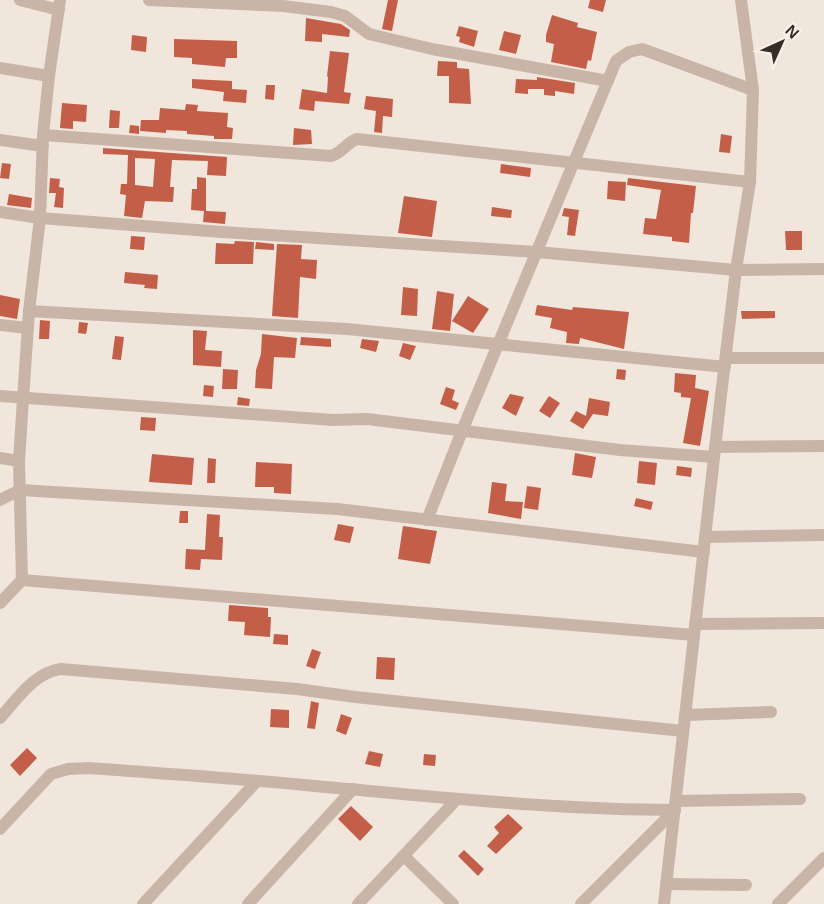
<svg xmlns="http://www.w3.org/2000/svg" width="824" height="904" font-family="Arial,sans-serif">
	<rect width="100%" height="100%" fill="#f1e6dc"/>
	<g fill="#c35f48" fill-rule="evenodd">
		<path d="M388 0H398L392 31 382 29Z"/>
		<path d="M590 0H606L603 12 588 8Z"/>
		<path d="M552 15 578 23 577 27 597 32 591 61 588 60 586 69 551 62 554 44 546 42V35Z"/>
		<path d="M306 18 341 24 350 30 349 37 322 34V42L305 41Z"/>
		<path d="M459 26 478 31 474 47 459 42 460 37 456 36Z"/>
		<path d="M504 31 521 35 516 54 499 50Z"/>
		<path d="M132 35 147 37 146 52 131 50Z"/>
		<path d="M174 39 237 41V58H226L225 67 192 64V58L174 57Z"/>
		<path d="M330 51 349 53 344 92 351 93 349 104 315 101 314 111 299 109 302 89 327 93 328 77 327 76Z"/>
		<path d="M438 61 457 62V68L469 69 471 104 449 103V76H437Z"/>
		<path d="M537 77 575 83 574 94 555 91V96L544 95V89H528V94L515 93 516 79 537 80Z"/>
		<path d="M192 79 232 81V89L247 90 246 103 223 101 224 92 192 88Z"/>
		<path d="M266 85H275L274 100 265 99Z"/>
		<path d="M366 96 393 99 392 117 383 116 382 133 374 132 376 111 364 109Z"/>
		<path d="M62 103 87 105 86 122 73 121V129L60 128Z"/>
		<path d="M186 104 198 105 197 111 228 113 227 127 233 128 232 139H214V136L187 134V131L166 130V133L140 131 141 120H159L160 108 185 110Z"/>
		<path d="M110 110 120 111 119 128H109Z"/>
		<path d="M130 125 139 126V134L129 133Z"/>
		<path d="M294 128 311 130 312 144 293 145Z"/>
		<path d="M721 134 732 136 730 153 719 152Z"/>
		<path d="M103 148 227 157 226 176 207 175 208 161 172 160 170 187H174L173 202 145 201 142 218 124 216 126 195 120 194 121 184H127L128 155 103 154ZM135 158 155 159 153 187 135 185Z"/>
		<path d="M2 163 11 164 9 179 0 178Z"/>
		<path d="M501 164 531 168 530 177 500 173Z"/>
		<path d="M197 177 206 178V211L226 212 225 224 203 222 204 211 191 210 192 189H197Z"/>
		<path d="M50 178 60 179 59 187 64 188 63 208 54 207 56 193H49Z"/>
		<path d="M628 178 696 186 693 213H691L689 243 672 241V237L643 234 645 218 656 219 661 190 627 185Z"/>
		<path d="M608 181 626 182 625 201 607 199Z"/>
		<path d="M9 194 32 198 31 208 7 205Z"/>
		<path d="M404 196 437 201 432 237 398 233Z"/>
		<path d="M492 207 512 210 511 218 491 216Z"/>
		<path d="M564 208 579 210 575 236 567 235 569 217 562 216Z"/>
		<path d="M785 231H802V250H786Z"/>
		<path d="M131 236 145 237 144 250 130 249Z"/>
		<path d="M235 241 254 242 253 264H215L216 243 234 244Z"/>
		<path d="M256 242 274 244V250L255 249Z"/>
		<path d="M277 244 302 245 301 259 317 260 316 279 300 277 298 318 272 316Z"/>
		<path d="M125 272 158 275 157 289 144 288 145 285 124 283Z"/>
		<path d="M403 287 418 289 417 316 401 315Z"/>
		<path d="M437 291 454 294 450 331 432 329Z"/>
		<path d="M0 295 20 299 17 319 0 316Z"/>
		<path d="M468 296 489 309 473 333 452 321Z"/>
		<path d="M537 305 572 310 573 307 629 312 624 349 580 338 579 344 566 343 567 332 550 328 552 318 535 315Z"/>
		<path d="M741 311H775V318L742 319Z"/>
		<path d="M40 320 50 321 49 339H39Z"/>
		<path d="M79 322 88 323 86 334 78 333Z"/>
		<path d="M193 330 207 331 205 350 222 351 221 367 193 365Z"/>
		<path d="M262 334 297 338 295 358 274 357 272 389 255 388 256 370 261 354Z"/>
		<path d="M115 336 124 337 121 360 112 359Z"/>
		<path d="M301 337 331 339V347L300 345Z"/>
		<path d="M362 339 379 341 376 352 360 348Z"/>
		<path d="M403 343 416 346 410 360 399 356Z"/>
		<path d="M223 369 238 370 237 389H222Z"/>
		<path d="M617 369 626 370 625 380 616 379Z"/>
		<path d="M675 373 696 375 695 388 709 391 700 446 683 443 691 398 681 397V393L674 392Z"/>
		<path d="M204 385 214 386 213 397 203 396Z"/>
		<path d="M446 387 455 390 452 400 459 403 456 410 440 404Z"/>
		<path d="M510 394 524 397 516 416 502 408Z"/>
		<path d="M549 396 560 403 550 418 539 411Z"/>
		<path d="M238 397 250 399 249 406 237 405Z"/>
		<path d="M589 398 610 402 608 416 593 414 583 429 570 421 576 411 586 416Z"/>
		<path d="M141 417 156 418 155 431 140 430Z"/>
		<path d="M575 453 596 457 592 478 572 475Z"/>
		<path d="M152 454 194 458 192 485 149 482Z"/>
		<path d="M208 458 216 459 215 483H207Z"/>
		<path d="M639 461 657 463 655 485 637 483Z"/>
		<path d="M256 462 292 464 291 494 274 493V487H255Z"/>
		<path d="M677 466 692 468 691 477 676 475Z"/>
		<path d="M492 482 507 484 505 501 523 502 521 519 488 513Z"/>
		<path d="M527 486 541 488 538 510 524 508Z"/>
		<path d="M636 498 653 502 651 510 634 506Z"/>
		<path d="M180 511H188V523H179Z"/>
		<path d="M207 514 220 515 219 537H223L222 560 201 559 200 570 185 569 186 549 205 550Z"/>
		<path d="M338 524 354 527 350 543 334 540Z"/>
		<path d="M403 526 437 531 430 564 398 559Z"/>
		<path d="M229 605 268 608V617H271L270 637 244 635 245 622 228 621Z"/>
		<path d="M274 634 288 635V645L273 644Z"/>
		<path d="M312 649 321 652 315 669 306 666Z"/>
		<path d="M377 657 395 658 394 680 376 679Z"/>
		<path d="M311 701 319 703 315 729 307 728Z"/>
		<path d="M271 709 289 710V728L270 727Z"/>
		<path d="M341 714 352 718 346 735 336 731Z"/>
		<path d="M27 748 37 758 20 776 10 765Z"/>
		<path d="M369 751 383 754 380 767 365 764Z"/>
		<path d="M424 754 436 755 435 766 423 765Z"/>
		<path d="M351 806 373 827 360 841 338 819Z"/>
		<path d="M508 814 523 828 496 854 487 846 499 833 494 827Z"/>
		<path d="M464 850 484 869 478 876 458 856Z"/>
	</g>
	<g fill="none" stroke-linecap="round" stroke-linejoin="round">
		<g stroke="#c9b5a8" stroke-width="12">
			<path d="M20 0 59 10"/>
			<path d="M149 0 283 6 331 12 345 16 369 34 432 49 608 81"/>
			<path d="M0 68 49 76"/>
			<path d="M43 135 331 156C342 153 346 143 357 139L750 182"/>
			<path d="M0 140 43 146"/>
			<path d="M0 212 40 218 222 232 537 252 736 270 824 269"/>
			<path d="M29 311 347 329 725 367"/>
			<path d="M0 325 28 328"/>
			<path d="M726 358H824"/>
			<path d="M0 396 333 420 367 419 620 450 714 457"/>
			<path d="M715 447 824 446"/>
			<path d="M0 458 19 461"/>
			<path d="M0 500 20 490 337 509 704 552"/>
			<path d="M427 520 462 431 616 61 629 52 642 49 753 90"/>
			<path d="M705 537 824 535"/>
			<path d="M22 580 694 635"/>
			<path d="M0 603 22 580 19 461 23 399 29 311 40 218 43 135 49 76 60 0"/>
			<path d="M695 624 824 623"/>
			<path d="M685 715 771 712"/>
			<path d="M0 718C17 699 35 672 61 669L297 689 355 697 683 731"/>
			<path d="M676 801 800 799"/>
			<path d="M0 829 51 774 68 769 89 768C168 774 247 779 325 787 441 797 558 810 675 810"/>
			<path d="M404 856 453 904"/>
			<path d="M666 884 746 885"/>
			<path d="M143 904 257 781"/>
			<path d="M248 904 353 789"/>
			<path d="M358 904 457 799"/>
			<path d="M581 904 675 810"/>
			<path d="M664 904 721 395 736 270 750 182 753 90 741 0"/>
			<path d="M778 904 824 858"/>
		</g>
	</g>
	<g transform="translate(782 42) rotate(45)" stroke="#f9f0e8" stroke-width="4.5" paint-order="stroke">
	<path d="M0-4.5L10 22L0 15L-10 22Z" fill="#362c28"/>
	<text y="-9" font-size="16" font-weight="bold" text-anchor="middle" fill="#362c28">N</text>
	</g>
</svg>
